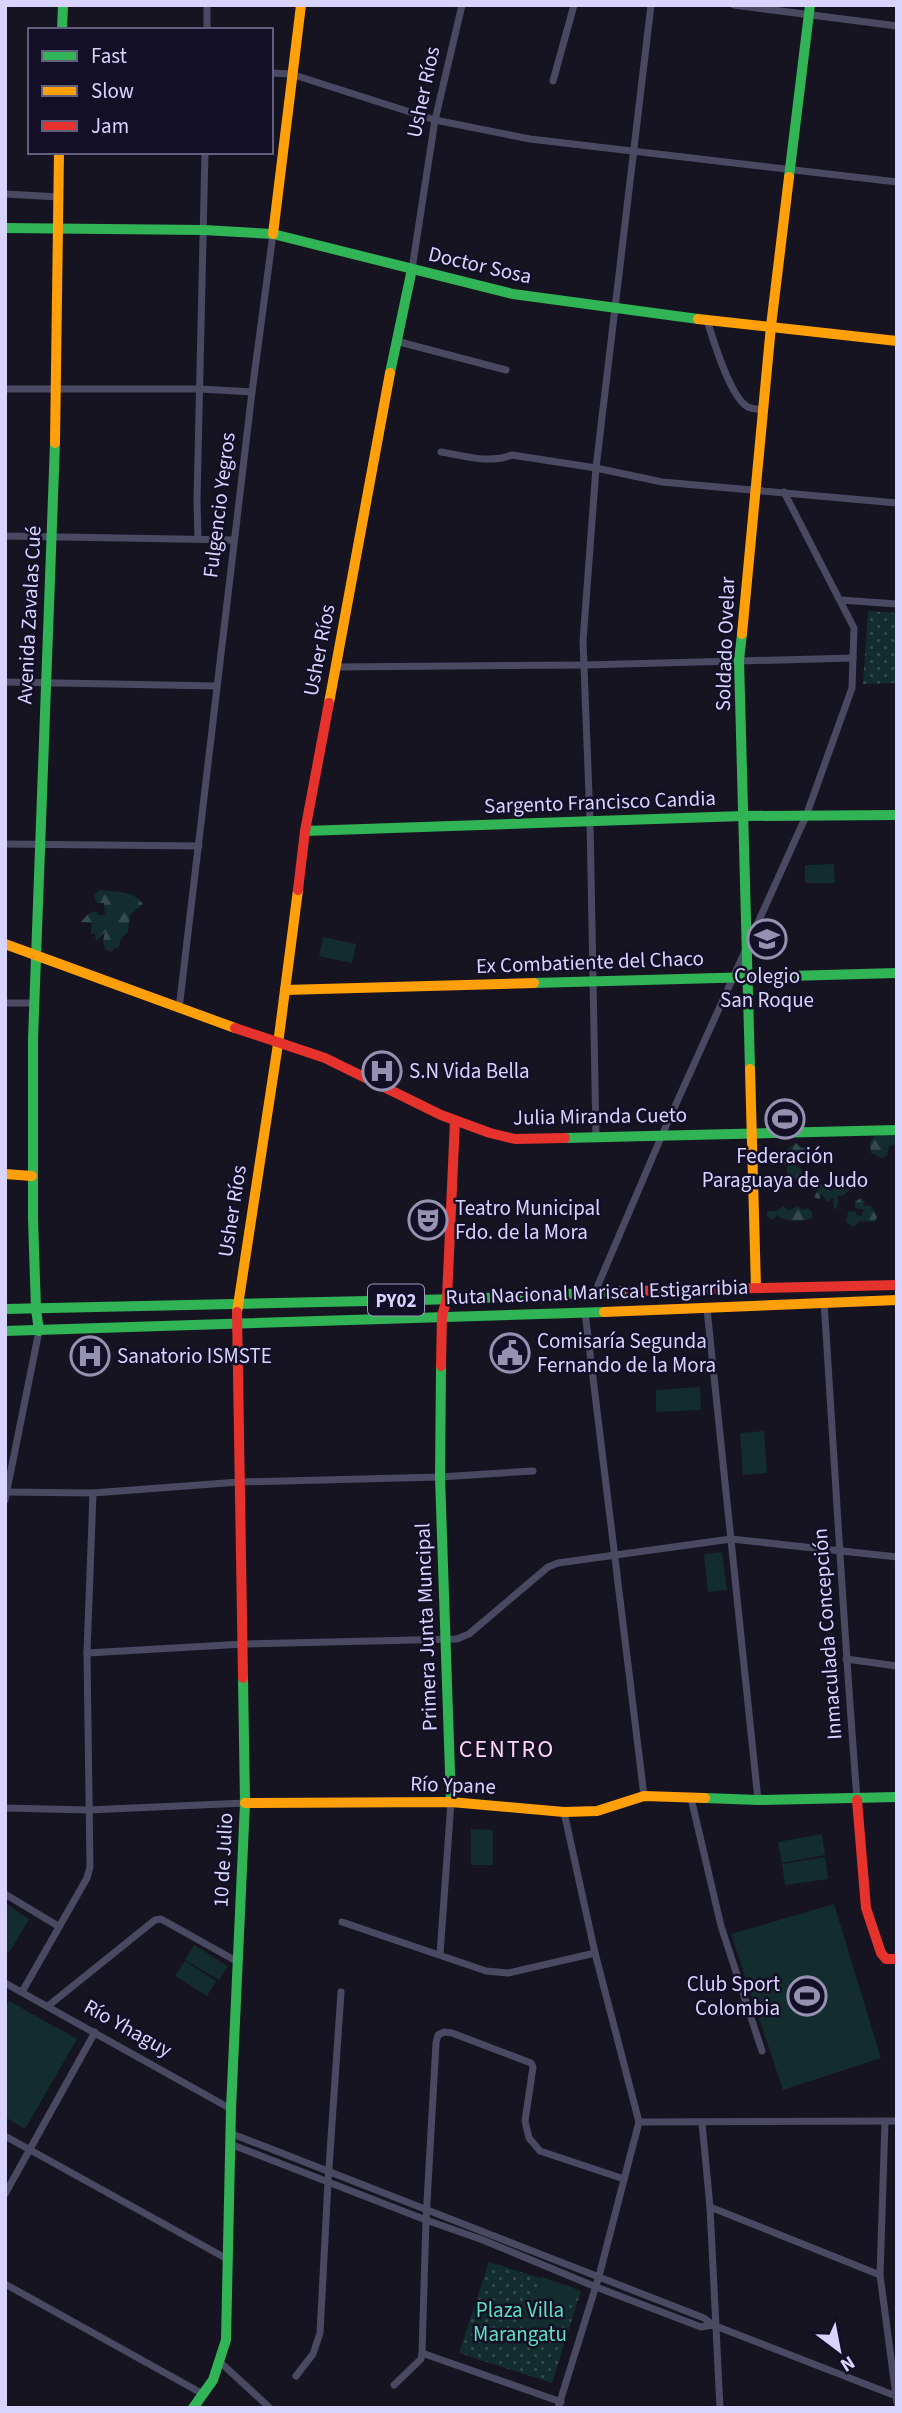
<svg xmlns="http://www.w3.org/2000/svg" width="902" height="2413" font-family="'Source Sans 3',sans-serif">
	<defs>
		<pattern id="forest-firs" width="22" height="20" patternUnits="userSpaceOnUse" patternTransform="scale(1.75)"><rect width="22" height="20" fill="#132c2d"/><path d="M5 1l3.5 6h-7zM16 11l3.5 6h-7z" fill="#354a4c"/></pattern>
		<pattern id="park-dots" width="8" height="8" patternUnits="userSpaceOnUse" patternTransform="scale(1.75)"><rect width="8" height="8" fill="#132c2d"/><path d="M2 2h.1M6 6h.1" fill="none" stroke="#354a4c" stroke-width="1.8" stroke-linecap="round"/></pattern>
	</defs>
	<rect width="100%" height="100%" fill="#161421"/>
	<g fill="url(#forest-firs)">
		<path d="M100 890C115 893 132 889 143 904L130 915 128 932 121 939 119 947 115 948 112 952 105 950 103 941 105 932 96 941 95 934H91L92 923 81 922 89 913 97 911 98 915H105L104 903H97L94 895Z"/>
		<path d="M894 1134 897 1144 889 1146 887 1156 881 1158 871 1153 870 1143 874 1136Z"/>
		<path d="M796 1143 801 1148 806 1147C809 1156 804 1159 796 1164L797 1167 801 1168 802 1177 792 1180 787 1176V1167L790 1164H786L784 1151Z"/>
		<path d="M830 1178 832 1181 829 1189 832 1192 834 1187 850 1189 844 1195 838 1196V1205L834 1210 833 1197 829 1201H826L822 1194 819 1199 814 1197 821 1184H827Z"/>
		<path d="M861 1198 865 1201 863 1205 871 1206 877 1217 875 1222 860 1221 853 1227 846 1222 848 1212 855 1211 857 1216H862V1213L865 1210 855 1208V1202Z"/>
		<path d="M783 1206 789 1210 798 1206 802 1210 808 1208 812 1212V1218C803 1223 786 1222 777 1215L773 1220 767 1217V1211H777Z"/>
	</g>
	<g fill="url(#park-dots)">
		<path d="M868 611 897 613V683L863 684Z"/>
		<path d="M489 2262 581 2291 552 2383 459 2353Z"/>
	</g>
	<g fill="#132c2d">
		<path d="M834 864 835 883H805V865Z"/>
		<path d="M323 937 356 944 352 963 319 956Z"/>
		<path d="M700 1387 701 1410 656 1412V1390Z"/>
		<path d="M764 1431 767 1473 743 1475 740 1433Z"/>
		<path d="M722 1552 727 1590 708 1592 704 1554Z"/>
		<path d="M471 1829 493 1830V1865H471Z"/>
		<path d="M822 1834 825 1855 782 1863 778 1842Z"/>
		<path d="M825 1857 828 1879 785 1885 782 1864Z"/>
		<path d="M5 1903 29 1919 9 1953 5 1951Z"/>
		<path d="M834 1904 881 2058 783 2090 731 1934Z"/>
		<path d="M194 1945 228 1966 219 1980 185 1960Z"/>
		<path d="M185 1961 216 1981 207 1996 175 1976Z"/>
		<path d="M9 2001 77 2039 25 2129 5 2117V2007Z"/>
		<path d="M542 2277 575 2288 556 2341 523 2330Z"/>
	</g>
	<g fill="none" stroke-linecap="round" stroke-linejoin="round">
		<g stroke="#4a4962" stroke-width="7">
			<path d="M734 5 897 26"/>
			<path d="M207 30V5"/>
			<path d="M271 73 291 74 435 120 530 139 897 182"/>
			<path d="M553 81 574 5"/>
			<path d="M5 194 59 197"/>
			<path d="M412 269 435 120 462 5"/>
			<path d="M707 320C713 339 730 398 748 407 752 409 759 409 764 410"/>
			<path d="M396 341 506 370"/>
			<path d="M5 389H201L252 392"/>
			<path d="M441 452C466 456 488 464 512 455L596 468 662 482 897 503"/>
			<path d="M5 536 234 540"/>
			<path d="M198 538 197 500 205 152"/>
			<path d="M841 600 897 604"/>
			<path d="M335 667 585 665 853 658"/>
			<path d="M5 682 217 686"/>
			<path d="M5 844 199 846"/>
			<path d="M5 1003H33"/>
			<path d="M179 1009 252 392 273 234"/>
			<path d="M596 1137 590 821 583 641 596 468 651 5"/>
			<path d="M595 1292 662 1135 806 816 852 688 854 628 784 492"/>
			<path d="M824 1302C835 1468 844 1634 857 1799"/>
			<path d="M707 1309 758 1800"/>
			<path d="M585 1312 644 1796"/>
			<path d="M7 1492 93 1493 239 1482 440 1477 533 1471"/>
			<path d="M5 1500 39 1331"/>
			<path d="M87 1653 244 1644 457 1639 469 1634 548 1567 558 1563 731 1539 897 1557"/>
			<path d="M846 1659 897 1666"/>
			<path d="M691 1798 721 1926 762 2051"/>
			<path d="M5 1808 88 1810 245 1803"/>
			<path d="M5 1894 58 1926"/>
			<path d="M342 1922 486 1971 508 1973 595 1953"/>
			<path d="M440 1954 451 1802"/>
			<path d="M5 1983 231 2109"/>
			<path d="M22 1992 87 1878 90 1867 87 1653 93 1493"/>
			<path d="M48 2006 155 1920 161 1919 238 1962"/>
			<path d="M639 2122 897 2121"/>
			<path d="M885 2122 880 2275 897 2403"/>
			<path d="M702 2123 710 2207 720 2408"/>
			<path d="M230 2133 704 2318 713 2325 896 2396"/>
			<path d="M5 2136 229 2260"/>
			<path d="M230 2144 426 2220 483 2240 596 2287 701 2327 713 2325"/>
			<path d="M5 2194 95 2032"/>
			<path d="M710 2207 880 2275"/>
			<path d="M5 2284 203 2394"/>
			<path d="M422 2353 561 2402"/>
			<path d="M220 2362 270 2408"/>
			<path d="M296 2376 313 2354 320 2333 328 2182 341 1992"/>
			<path d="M394 2385 421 2359 422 2353 426 2220 436 2043 438 2035 444 2032 452 2033 531 2063 533 2067 525 2121 529 2138 540 2151 624 2179"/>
			<path d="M558 2408 599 2276 639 2122 595 1953 564 1812"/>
		</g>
		<g stroke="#30b455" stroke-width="10">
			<path d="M62 30 63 5"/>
			<path d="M789 177 810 5"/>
			<path d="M5 228 204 230 273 234 513 294 698 319"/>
			<path d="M390 373 412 269"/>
			<path d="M742 634 739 660 750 1069"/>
			<path d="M305 831 743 816 897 815"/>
			<path d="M534 983 897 973"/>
			<path d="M565 1138 897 1130"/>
			<path d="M5 1309 460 1299 630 1291"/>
			<path d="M5 1331 604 1312"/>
			<path d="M39 1331 36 1309 33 1219V1039L55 443"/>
			<path d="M441 1366 440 1477 451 1802"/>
			<path d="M705 1798 758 1800 897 1797"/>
			<path d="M193 2408 213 2380 226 2340 231 2109 245 1803 243 1678"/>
		</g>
		<g stroke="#ff9f0a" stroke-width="10">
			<path d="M273 234 301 5"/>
			<path d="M698 319 897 341"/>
			<path d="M55 443 59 152"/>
			<path d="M742 634 771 326 789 177"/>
			<path d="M329 703 390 373"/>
			<path d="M5 944 235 1028"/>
			<path d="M285 990 534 983"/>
			<path d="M750 1069 756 1288"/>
			<path d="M5 1174 32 1176"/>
			<path d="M237 1312 278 1044 298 890"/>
			<path d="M604 1312 897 1300"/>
			<path d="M245 1803 451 1802 564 1812 597 1811 644 1796 705 1798"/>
		</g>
		<g stroke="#e5322d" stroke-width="10">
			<path d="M298 890 305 831 329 703"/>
			<path d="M235 1028 325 1058 441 1115 490 1133 515 1139 565 1138"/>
			<path d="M630 1291 897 1285"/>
			<path d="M237 1312 243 1678"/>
			<path d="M441 1366 442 1316 447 1298 455 1120"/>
			<path d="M857 1800 866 1908 881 1953 886 1959H897"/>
		</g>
	</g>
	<defs>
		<g id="school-ring" transform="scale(2.0125)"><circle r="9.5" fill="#130f26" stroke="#9591b1" stroke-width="1.5"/><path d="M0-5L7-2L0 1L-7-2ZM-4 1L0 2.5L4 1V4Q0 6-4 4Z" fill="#9591b1"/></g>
		<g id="hospital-ring" transform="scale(2.0125)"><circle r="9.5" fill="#130f26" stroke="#9591b1" stroke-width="1.5"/><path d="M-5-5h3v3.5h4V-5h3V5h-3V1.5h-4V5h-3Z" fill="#9591b1"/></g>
		<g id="stadium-ring" transform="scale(2.0125)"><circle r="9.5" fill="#130f26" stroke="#9591b1" stroke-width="1.5"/><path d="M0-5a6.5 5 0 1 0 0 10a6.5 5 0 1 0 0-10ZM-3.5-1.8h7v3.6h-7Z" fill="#9591b1"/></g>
		<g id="theatre-ring" transform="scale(2.0125)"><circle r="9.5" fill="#130f26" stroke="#9591b1" stroke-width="1.5"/><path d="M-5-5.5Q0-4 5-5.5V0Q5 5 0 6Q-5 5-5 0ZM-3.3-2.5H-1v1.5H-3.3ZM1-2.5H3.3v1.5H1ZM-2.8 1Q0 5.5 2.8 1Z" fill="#9591b1"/></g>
		<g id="civic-ring" transform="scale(2.0125)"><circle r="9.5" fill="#130f26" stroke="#9591b1" stroke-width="1.5"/><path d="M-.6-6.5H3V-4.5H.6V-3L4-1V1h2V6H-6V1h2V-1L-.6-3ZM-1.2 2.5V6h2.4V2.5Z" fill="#9591b1"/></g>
	</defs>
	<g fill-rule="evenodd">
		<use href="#school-ring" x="767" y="939"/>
		<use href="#hospital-ring" x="382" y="1071"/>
		<use href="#stadium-ring" x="785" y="1119"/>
		<use href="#theatre-ring" x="428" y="1220"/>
		<use href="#civic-ring" x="510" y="1353"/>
		<use href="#hospital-ring" x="90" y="1356"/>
		<use href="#stadium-ring" x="807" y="1996"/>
	</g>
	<g text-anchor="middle" stroke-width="5" stroke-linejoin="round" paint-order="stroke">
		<rect fill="#130f26" stroke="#9e99be" stroke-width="2" x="368" y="1284.5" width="56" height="31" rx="5"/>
		<g font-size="19" font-weight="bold" fill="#d9d4ff">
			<text x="396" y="1307">PY02</text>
		</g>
		<g font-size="21" fill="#d9d4ff" stroke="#130f26">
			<text transform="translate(423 92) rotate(-78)" y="7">Usher Ríos</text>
			<text transform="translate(480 265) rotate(13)" y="7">Doctor Sosa</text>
			<text transform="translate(219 505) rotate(-83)" y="7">Fulgencio Yegros</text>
			<text transform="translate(29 615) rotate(-87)" y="7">Avenida Zavalas Cué</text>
			<text transform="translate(725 644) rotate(-88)" y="7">Soldado Ovelar</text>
			<text transform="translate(319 650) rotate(-79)" y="7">Usher Ríos</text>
			<text transform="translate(600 802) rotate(-2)" y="7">Sargento Francisco Candia</text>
			<text transform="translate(590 962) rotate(-2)" y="7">Ex Combatiente del Chaco</text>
			<text transform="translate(600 1116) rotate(-1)" y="7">Julia Miranda Cueto</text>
			<text transform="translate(232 1211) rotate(-81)" y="7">Usher Ríos</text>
			<text transform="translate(597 1292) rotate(-2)" y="7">Ruta Nacional Mariscal Estigarribia</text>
			<text transform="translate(426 1627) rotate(-92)" y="7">Primera Junta Muncipal</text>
			<text transform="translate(827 1634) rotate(-94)" y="7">Inmaculada Concepción</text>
			<text transform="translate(453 1785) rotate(2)" y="7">Río Ypane</text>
			<text transform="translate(223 1860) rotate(-87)" y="7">10 de Julio</text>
			<text transform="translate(128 2028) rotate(29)" y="7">Río Yhaguy</text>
		</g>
		<g font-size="21" fill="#d9d4ff" stroke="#130f26" text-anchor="start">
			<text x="767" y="983" text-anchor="middle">Colegio<tspan x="767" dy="24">San Roque</tspan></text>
			<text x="409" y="1078">S.N Vida Bella</text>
			<text x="785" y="1163" text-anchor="middle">Federación<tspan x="785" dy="24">Paraguaya de Judo</tspan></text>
			<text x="455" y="1215">Teatro Municipal<tspan x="455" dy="24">Fdo. de la Mora</tspan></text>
			<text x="537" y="1348">Comisaría Segunda<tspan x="537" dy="24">Fernando de la Mora</tspan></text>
			<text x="117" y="1363">Sanatorio ISMSTE</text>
			<text x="780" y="1991" text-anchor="end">Club Sport<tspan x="780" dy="24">Colombia</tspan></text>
		</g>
		<g font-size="21" fill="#5fe0c0" stroke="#130f26">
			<text x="520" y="2317">Plaza Villa<tspan x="520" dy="24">Marangatu</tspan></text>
		</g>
		<g font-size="24" letter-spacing="2" fill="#ffd6f0" stroke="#130f26">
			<text x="507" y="1757">CENTRO</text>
		</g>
	</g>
	<rect width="902" height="2413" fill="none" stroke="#d9d4ff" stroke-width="14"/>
	<rect x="28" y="28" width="245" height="126" fill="#130f26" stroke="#625e7d" stroke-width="2"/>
	<rect x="42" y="51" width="35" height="10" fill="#30b455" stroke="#625e7d" stroke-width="2"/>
	<text x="91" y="63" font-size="21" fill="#d9d4ff">Fast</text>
	<rect x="42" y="86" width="35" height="10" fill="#ff9f0a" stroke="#625e7d" stroke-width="2"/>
	<text x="91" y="98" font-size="21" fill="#d9d4ff">Slow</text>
	<rect x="42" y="121" width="35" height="10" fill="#e5322d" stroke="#625e7d" stroke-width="2"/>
	<text x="91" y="133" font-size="21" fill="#d9d4ff">Jam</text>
	<g transform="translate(839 2350) rotate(148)" stroke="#130f26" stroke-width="5" paint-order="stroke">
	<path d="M0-5L12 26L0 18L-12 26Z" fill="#d9d4ff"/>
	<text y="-10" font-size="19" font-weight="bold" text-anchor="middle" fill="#d9d4ff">N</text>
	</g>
</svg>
